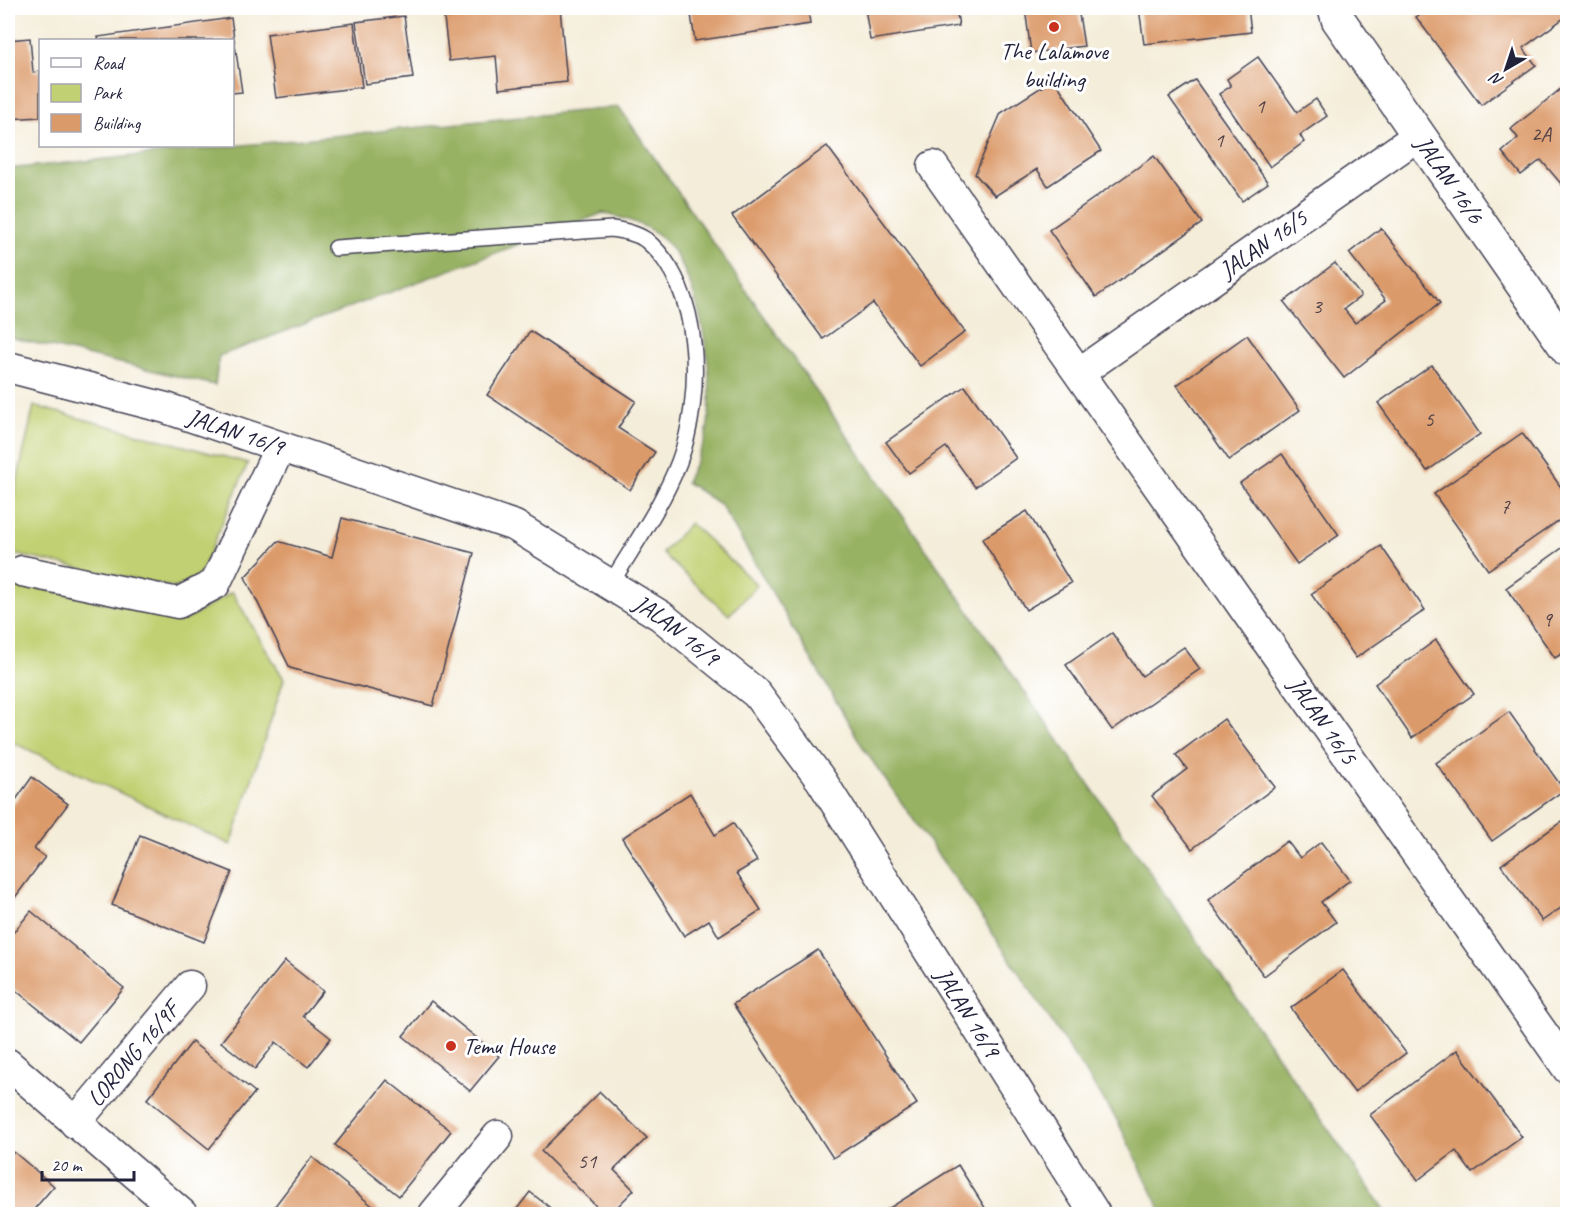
<svg xmlns="http://www.w3.org/2000/svg" width="1575" height="1222" font-family="Caveat,sans-serif">
	<rect width="100%" height="100%" fill="#fff"/>
	<filter id="ink" filterUnits="userSpaceOnUse"><feTurbulence type="fractalNoise" baseFrequency=".0167" numOctaves="2"/><feDisplacementMap in="SourceGraphic" scale="12" xChannelSelector="R" yChannelSelector="G"/><feConvolveMatrix kernelMatrix="1 2 1 2 8 2 1 2 1" color-interpolation-filters="sRGB"/></filter>
	<filter id="wash" filterUnits="userSpaceOnUse"><feTurbulence type="fractalNoise" baseFrequency=".008" numOctaves="4" result="noise"/><feDisplacementMap in="SourceGraphic" scale="24" xChannelSelector="R" yChannelSelector="G"/><feGaussianBlur stdDeviation="1.35" result="paint"/><feColorMatrix in="noise" values="0 0 0 0 0 0 0 0 0 0 0 0 0 0 0 0 0 1.4 0 .05"/><feComposite in="paint" operator="in"/></filter>
	<g filter="url(#wash)">
		<rect width="100%" height="100%" fill="#f4edd9"/>
		<g fill="#c1d072" stroke="#727956" stroke-width="1.5">
			<path d="M34 406 248 463 200 575 176 588 8 553V521Z"/>
			<path d="M690 523 757 585 729 615 662 553Z"/>
			<path d="M8 581 186 620 232 592 284 679 231 845 8 740Z"/>
		</g>
		<path fill="#98b264" stroke="#5d6a50" stroke-width="1.5" d="M619 107 1387 1214H1163L1117 1120 981 916 864 749 721 505 686 482C693 467 702 451 706 435 718 387 701 266 658 235 642 223 623 218 603 213L219 356 215 385 8 337V169Z"/>
		<g id="blocks">
			<g fill="#db9a69">
				<path d="M465 8H560L567 82 499 89 496 56 449 61 444 18 466 16Z"/>
				<path d="M690 8H808L810 24 695 41Z"/>
				<path d="M865 8H956L959 26 870 40Z"/>
				<path d="M1025 8H1078L1084 46 1031 53Z"/>
				<path d="M1139 8H1248L1251 32 1144 44Z"/>
				<path d="M1429 8H1563L1568 15 1523 48 1536 65 1481 105 1416 17Z"/>
				<path d="M404 16 413 78 365 84 356 22Z"/>
				<path d="M231 18 242 92 232 93V40H99L98 37Z"/>
				<path d="M354 23 362 87 276 98 267 34Z"/>
				<path d="M30 38 33 72 40 71V117L8 119V40Z"/>
				<path d="M1258 57 1297 112 1316 99 1327 116 1300 135 1304 142 1270 167 1219 94 1231 86 1227 79Z"/>
				<path d="M1054 79 1101 151 1048 186 1037 169 995 196 975 174 1001 113Z"/>
				<path d="M1195 80 1268 183 1242 201 1169 97Z"/>
				<path d="M1568 83V192L1541 160 1521 175 1502 152 1518 138 1511 129Z"/>
				<path d="M827 146 965 332 920 366 873 303 823 339 732 216Z"/>
				<path d="M1154 156 1202 223 1096 297 1049 230Z"/>
				<path d="M1381 228 1440 303 1344 378 1284 302 1335 263 1361 296 1344 309 1355 323 1386 300 1349 253Z"/>
				<path d="M530 331 636 401 618 428 655 452 630 490 487 395Z"/>
				<path d="M1247 335 1300 410 1229 460 1177 385Z"/>
				<path d="M1432 365 1480 434 1427 471 1378 403Z"/>
				<path d="M965 386 1016 458 975 487 946 447 909 473 886 442Z"/>
				<path d="M1522 433 1568 497V514L1488 570 1434 494Z"/>
				<path d="M1282 454 1339 535 1297 564 1240 483Z"/>
				<path d="M1027 511 1071 583 1026 610 982 539Z"/>
				<path d="M342 518 474 553 433 706 290 668 245 577 278 541 332 557Z"/>
				<path d="M1381 546 1425 610 1356 658 1311 594Z"/>
				<path d="M1565 546 1568 549V650L1555 658 1506 588Z"/>
				<path d="M1112 633 1142 676 1184 647 1200 669 1112 730 1066 665Z"/>
				<path d="M1436 640 1474 694 1412 738 1375 684Z"/>
				<path d="M1509 712 1564 790 1492 841 1436 763Z"/>
				<path d="M1224 719 1275 787 1192 849 1152 796 1187 769 1176 755Z"/>
				<path d="M32 777 68 804 34 849 45 857 8 907V811Z"/>
				<path d="M690 793 715 835 733 823 757 861 737 873 761 910 719 937 709 920 684 936 622 838Z"/>
				<path d="M1568 817V903L1542 921 1501 865Z"/>
				<path d="M140 835 232 872 204 942 112 905Z"/>
				<path d="M1287 841 1300 858 1321 842 1350 880 1321 902 1336 922 1264 976 1208 900Z"/>
				<path d="M31 911 124 988 79 1042 8 984V939Z"/>
				<path d="M818 950 917 1104 833 1158 733 1004Z"/>
				<path d="M285 961 323 991 303 1016 331 1038 308 1067 276 1042 255 1069 221 1042Z"/>
				<path d="M1343 970 1406 1053 1354 1092 1291 1008Z"/>
				<path d="M431 1001 499 1056 470 1091 403 1036Z"/>
				<path d="M192 1042 255 1092 209 1149 147 1099Z"/>
				<path d="M1457 1050 1522 1137 1472 1173 1456 1151 1418 1180 1370 1115Z"/>
				<path d="M387 1080 451 1131 399 1196 335 1145Z"/>
				<path d="M600 1092 647 1138 614 1170 634 1190 610 1214H604L541 1151Z"/>
				<path d="M14 1152 54 1186 30 1214H8V1159Z"/>
				<path d="M312 1157 380 1212 378 1214H275L271 1211Z"/>
				<path d="M958 1165 989 1214H880Z"/>
				<path d="M530 1192 558 1214H513Z"/>
			</g>
		</g>
	</g>
	<g filter="url(#ink)">
		<use href="#blocks" fill-opacity="0" stroke="#424053" stroke-width="1.5"/>
		<g fill="none" stroke-linecap="round" stroke-linejoin="round">
			<g stroke="#424053" stroke-width="18">
				<path id="service" d="M336 248 612 229C624 231 636 233 646 240 704 288 703 398 679 462 662 506 634 545 610 585"/>
			</g>
			<g stroke="#424053" stroke-width="33">
				<g id="minor">
					<path id="s1" d="M933 166 1568 1069"/>
					<path id="s2" d="M8 367 166 408 515 526 661 616 757 694 821 780 1095 1214"/>
					<path id="s3" d="M1079 373 1419 135"/>
					<path d="M22 571 178 603 215 584 280 447"/>
					<path d="M8 1064 182 1214"/>
					<path id="s4" d="M75 1123 190 986"/>
					<path d="M434 1214 498 1136"/>
				</g>
			</g>
			<g stroke="#424053" stroke-width="36">
				<g id="tertiary">
					<path id="s5" d="M1335 8 1338 19 1568 350"/>
				</g>
			</g>
			<use href="#service" stroke="#fff" stroke-width="15"/>
			<use href="#minor" stroke="#fff" stroke-width="30"/>
			<use href="#tertiary" stroke="#fff" stroke-width="33"/>
		</g>
	</g>
	<g fill="#c8321e" stroke="#fff" stroke-width="2">
		<circle cx="1054" cy="27" r="6"/>
		<circle cx="451" cy="1046" r="6"/>
	</g>
	<g text-anchor="middle" stroke-width="6" stroke-linejoin="round" paint-order="stroke">
		<g font-size="21" fill="#504046">
			<text x="1260" y="113">1</text>
			<text x="1541" y="141">2A</text>
			<text x="1219" y="147">1</text>
			<text x="1317" y="313">3</text>
			<text x="1429" y="426">5</text>
			<text x="1505" y="513">7</text>
			<text x="1547" y="626">9</text>
			<text x="587" y="1168">51</text>
		</g>
		<g font-size="24" fill="#22223b" stroke="#fff">
			<text x="1054" y="59">The Lalamove<tspan x="1054" dy="28">building</tspan></text>
			<text x="463" y="1054" text-anchor="start">Temu House</text>
		</g>
		<g font-size="24" fill="#22223b" stroke="#fff">
			<text dy="8" stroke="none"><textPath href="#s5" startOffset="207">JALAN 16/6</textPath></text>
			<text dy="8" stroke="none"><textPath href="#s3" startOffset="225">JALAN 16/5</textPath></text>
			<text dy="8" stroke="none"><textPath href="#s2" startOffset="237">JALAN 16/9</textPath></text>
			<text dy="8" stroke="none"><textPath href="#s2" startOffset="724">JALAN 16/9</textPath></text>
			<text dy="8" stroke="none"><textPath href="#s1" startOffset="678">JALAN 16/5</textPath></text>
			<text dy="8" stroke="none"><textPath href="#s2" startOffset="1209">JALAN 16/9</textPath></text>
			<text dy="8" stroke="none"><textPath href="#s4" startOffset="90">LORONG 16/9F</textPath></text>
		</g>
	</g>
	<rect width="1575" height="1222" fill="none" stroke="#fff" stroke-width="30"/>
	<rect x="39" y="39" width="195" height="108" fill="#ffffff" stroke="#a7a7b1" stroke-width="1.5"/>
	<rect x="51" y="58" width="30" height="9" fill="#ffffff" stroke="#a7a7b1" stroke-width="1.5"/>
	<text x="93" y="69" font-size="18" fill="#22223b">Road</text>
	<rect x="51" y="84" width="30" height="18" fill="#c1d072" stroke="#a7a7b1" stroke-width="1.5"/>
	<text x="93" y="99" font-size="18" fill="#22223b">Park</text>
	<rect x="51" y="114" width="30" height="18" fill="#db9a69" stroke="#a7a7b1" stroke-width="1.5"/>
	<text x="93" y="129" font-size="18" fill="#22223b">Building</text>
	<g transform="translate(1506 69) rotate(219)" stroke="#ffffff" stroke-width="4.5" paint-order="stroke">
	<path d="M0-4.5L10 22L0 15L-10 22Z" fill="#22223b"/>
	<text y="-9" font-size="16" font-weight="bold" text-anchor="middle" fill="#22223b">N</text>
	</g>
	<path d="M42 1171v9h92v-9" fill="none" stroke="#22223b" stroke-width="3"/>
	<text x="51" y="1171" font-size="18" fill="#22223b" stroke="#ffffff" stroke-width="4.5" paint-order="stroke">20 m</text>
</svg>
